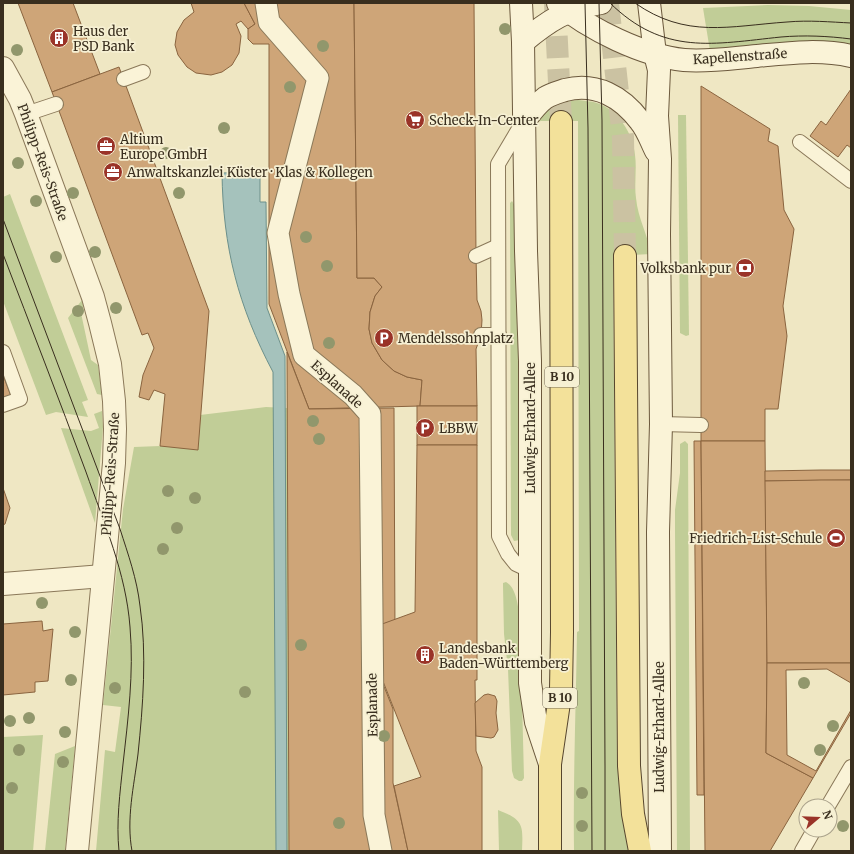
<svg xmlns="http://www.w3.org/2000/svg" width="854" height="854" font-family="Merriweather,serif">
	<rect width="100%" height="100%" fill="#efe7c3"/>
	<g fill="#c1cd97">
		<path d="M768 5 809 6 851 10V46L710 51 703 8Z"/>
		<path d="M578 100C584 101 591 101 597 103 618 110 633 133 635 155 637 169 634 184 636 198 638 219 648 235 651 254L613 256 617 766H621L631 851H574C573 778 576 705 577 632L579 631 578 121H541L536 122 546 109 561 102Z"/>
		<path d="M678 115H686L689 335 686 336 680 333Z"/>
		<path d="M10 194 88 400 82 402 88 417 56 412 46 415 3 301V197Z"/>
		<path d="M512 201 515 206 521 324 520 540 514 541 511 535 510 206V203Z"/>
		<path d="M82 300 84 306 81 313 91 360 98 365 102 395 97 394 68 318Z"/>
		<path d="M289 356 309 409 347 851H96L105 750 115 752 121 707 103 705 123 509 134 447 160 446 200 415 266 407 287 408V357Z"/>
		<path d="M102 411 103 427 95 523 61 428 91 431 99 428 94 414Z"/>
		<path d="M685 441 688 444 690 851H677L675 530V510L680 473V444Z"/>
		<path d="M506 582C517 588 518 608 520 619L524 778 522 781H519L514 778 512 771 508 669 504 634 503 586V583Z"/>
		<path d="M43 735 33 851H3V737Z"/>
		<path d="M75 746 65 851H45L55 754Z"/>
		<path d="M498 810C524 820 523 825 522 851H499Z"/>
	</g>
	<path fill="#a5c2bc" stroke="#6c908b" d="M260 172V202H266L267 308 285 356 287 851H276L273 372C238 306 223 247 222 173Z"/>
	<g fill="#cea578" stroke="#8a643f">
		<path d="M18 3H73L100 74 52 92Z"/>
		<path d="M191 3H244L255 24 248 29 241 21 236 24 241 36 239 53 232 65 222 72 211 75 196 73 187 67 178 55 175 45 177 32 184 20 194 12Z"/>
		<path d="M244 3H354L357 278H374L382 287 375 296 370 312 369 329 372 343 382 360 394 371 407 377 422 380 420 406 309 409 269 304V44H253L248 39V29L255 24Z"/>
		<path d="M354 3H474L476 256 477 300 481 311 482 320 481 335 476 349 477 406H420L422 380 407 377 394 371 382 360 372 343 369 329 370 312 375 296 382 287 374 278H357Z"/>
		<path d="M119 67 209 311 198 450 160 446 165 394 154 390 149 400 139 397 143 375 154 348 148 333 142 335 52 92Z"/>
		<path d="M701 86 770 129 768 141 778 146 784 210 794 229 783 306 787 336 778 409H765V441H701Z"/>
		<path d="M851 89V148L847 145 838 157 810 136 821 121 826 125Z"/>
		<path d="M287 352 309 409 394 408 395 636 407 669 381 679 393 709V783L408 851H289Z"/>
		<path d="M3 375 11 396 3 398Z"/>
		<rect x="417" y="406" width="60" height="39"/>
		<path d="M694 441H701L704 795H697Z"/>
		<path d="M701 441H765L767 663 766 753 813 778 770 851H705Z"/>
		<path d="M417 445H477V680H475L476 751 482 767V851H408L394 786 421 777 363 631 415 612Z"/>
		<path d="M821 470H851V480L765 481V471Z"/>
		<path d="M821 480H851V663H767L765 481Z"/>
		<path d="M3 488 10 508 5 524 3 525Z"/>
		<path d="M42 621 43 631 53 629 48 681 35 682V692L3 695V624Z"/>
		<path d="M767 663H851V683L827 669 786 670 787 755 816 771 851 710V713L813 778 766 753Z"/>
		<path d="M488 694 495 696 497 701 496 713 498 730 494 737 491 738 476 736 475 703 484 695Z"/>
	</g>
	<g fill="none" stroke-linecap="round" stroke-linejoin="round">
		<g stroke="#cbc2a2" stroke-width="22" stroke-dasharray="22 11" stroke-linecap="butt">
			<path d="M555 3 561 122"/>
			<path d="M608 3 623 137 625 256"/>
		</g>
		<g stroke="#8a7859" stroke-width="16">
			<g id="service">
				<path d="M124 79 143 72"/>
				<path d="M26 114 56 104"/>
				<path d="M523 122 498 164 499 536 508 554 516 564 531 571"/>
				<path d="M800 142 851 181"/>
				<path d="M476 256 498 246"/>
				<path d="M481 335H499"/>
				<path d="M3 352 20 399 3 405"/>
				<path d="M661 424 701 425"/>
				<path d="M828 806 851 767"/>
				<path d="M802 851 814 830"/>
			</g>
		</g>
		<g stroke="#8a7859" stroke-width="23">
			<path id="pedestrian" d="M266 3 269 22 318 78 278 233 289 294 304 355 353 395 370 414 374 815 381 851"/>
		</g>
		<g stroke="#8a7859" stroke-width="24">
			<g id="minor">
				<path d="M3 68 20 99 26 114 93 297 100 323 110 364 114 401 115 429 114 463 77 851"/>
				<path d="M3 584 103 576"/>
			</g>
		</g>
		<g stroke="#6c593d" stroke-width="24">
			<g id="secondary">
				<path d="M521 3 523 42 526 251 530 361V683L536 722 550 764"/>
				<path d="M558 3C588 29 644 56 684 60 709 62 733 58 757 56 788 53 820 49 851 56"/>
				<path d="M649 3 655 54 659 70 657 116 660 159 659 234 661 424 658 532 660 851"/>
				<path d="M523 42C548 21 568 8 601 3"/>
				<path d="M525 120C531 112 537 104 545 98 551 94 559 92 565 90 596 82 622 97 640 121 647 129 651 141 656 151"/>
			</g>
		</g>
		<g stroke="#57462e" stroke-width="24">
			<g id="primary">
				<path d="M625 256 629 766 633 814 640 851"/>
				<path d="M550 851V764L561 689 562 632 561 122"/>
			</g>
		</g>
		<use href="#service" stroke="#faf3d7" stroke-width="14"/>
		<use href="#pedestrian" stroke="#faf3d7" stroke-width="21"/>
		<use href="#minor" stroke="#faf3d7" stroke-width="22"/>
		<use href="#secondary" stroke="#faf3d7" stroke-width="22"/>
		<use href="#primary" stroke="#f3e19a" stroke-width="22"/>
		<g stroke="#392e1e" stroke-width="1">
			<path d="M585 3 588 128 592 851"/>
			<path d="M599 3 602 120 605 766V851"/>
			<path d="M610 3C664 56 713 44 781 37 804 35 828 36 851 39"/>
			<path d="M635 3C686 39 729 26 787 22 809 20 830 22 851 23"/>
			<path d="M3 219 120 529C128 554 137 579 140 606 147 653 143 706 138 754 134 786 126 819 132 851"/>
			<path d="M3 254C31 327 59 399 86 472 104 523 126 573 130 627 134 673 128 719 123 764 120 793 116 822 119 851"/>
		</g>
	</g>
	<g fill="#91976c">
		<circle cx="505" cy="29" r="6"/>
		<circle cx="323" cy="46" r="6"/>
		<circle cx="17" cy="50" r="6"/>
		<circle cx="290" cy="87" r="6"/>
		<circle cx="224" cy="128" r="6"/>
		<circle cx="166" cy="153" r="6"/>
		<circle cx="18" cy="163" r="6"/>
		<circle cx="330" cy="174" r="6"/>
		<circle cx="73" cy="193" r="6"/>
		<circle cx="179" cy="193" r="6"/>
		<circle cx="36" cy="201" r="6"/>
		<circle cx="306" cy="237" r="6"/>
		<circle cx="95" cy="252" r="6"/>
		<circle cx="56" cy="257" r="6"/>
		<circle cx="327" cy="266" r="6"/>
		<circle cx="116" cy="308" r="6"/>
		<circle cx="78" cy="311" r="6"/>
		<circle cx="329" cy="343" r="6"/>
		<circle cx="313" cy="421" r="6"/>
		<circle cx="319" cy="439" r="6"/>
		<circle cx="168" cy="491" r="6"/>
		<circle cx="195" cy="498" r="6"/>
		<circle cx="177" cy="528" r="6"/>
		<circle cx="163" cy="549" r="6"/>
		<circle cx="42" cy="603" r="6"/>
		<circle cx="75" cy="632" r="6"/>
		<circle cx="301" cy="645" r="6"/>
		<circle cx="71" cy="680" r="6"/>
		<circle cx="804" cy="683" r="6"/>
		<circle cx="115" cy="688" r="6"/>
		<circle cx="245" cy="692" r="6"/>
		<circle cx="29" cy="718" r="6"/>
		<circle cx="10" cy="721" r="6"/>
		<circle cx="833" cy="726" r="6"/>
		<circle cx="65" cy="732" r="6"/>
		<circle cx="384" cy="736" r="6"/>
		<circle cx="19" cy="750" r="6"/>
		<circle cx="820" cy="750" r="6"/>
		<circle cx="63" cy="762" r="6"/>
		<circle cx="12" cy="788" r="6"/>
		<circle cx="582" cy="793" r="6"/>
		<circle cx="339" cy="823" r="6"/>
		<circle cx="582" cy="826" r="6"/>
		<circle cx="843" cy="826" r="6"/>
	</g>
	<defs>
		<g id="building-disc" transform="scale(1)"><circle r="9.5" fill="#9a3328" stroke="#f6f0d3"/><path d="M-4-6H4V6H1V3H-1V6H-4ZM-2.5-4.3h1.7v1.8h-1.7ZM.8-4.3h1.7v1.8H.8ZM-2.5-1h1.7V.8h-1.7ZM.8-1h1.7V.8H.8Z" fill="#fff"/></g>
		<g id="supermarket-disc" transform="scale(1)"><circle r="9.5" fill="#9a3328" stroke="#f6f0d3"/><path d="M-6-5.5h2.5l.6 2H6L4.5 2H-2.5L-4.4-4H-6ZM-1.5 3.2a1.3 1.3 0 1 0 .1 0ZM3 3.2a1.3 1.3 0 1 0 .1 0Z" fill="#fff"/></g>
		<g id="office-disc" transform="scale(1)"><circle r="9.5" fill="#9a3328" stroke="#f6f0d3"/><path d="M-6-3h4V-5.5h4V-3h4V5H-6ZM-1-4.5V-3h2v-1.5ZM-6 0V1H6V0Z" fill="#fff"/></g>
		<g id="bank-disc" transform="scale(1)"><circle r="9.5" fill="#9a3328" stroke="#f6f0d3"/><path d="M-6-4H6V4H-6ZM0-2.3a2.3 2.3 0 1 0 0 4.6a2.3 2.3 0 1 0 0-4.6Z" fill="#fff"/></g>
		<g id="parking-disc" transform="scale(1)"><circle r="9.5" fill="#9a3328" stroke="#f6f0d3"/><path d="M-3.5-5.5H1a3.5 3.5 0 0 1 0 7H-1V5.5H-3.5ZM-1-3.4V-.6H.8a1.4 1.4 0 0 0 0-2.8Z" fill="#fff"/></g>
		<g id="stadium-disc" transform="scale(1)"><circle r="9.5" fill="#9a3328" stroke="#f6f0d3"/><path d="M0-5a6.5 5 0 1 0 0 10a6.5 5 0 1 0 0-10ZM-3.5-1.8h7v3.6h-7Z" fill="#fff"/></g>
	</defs>
	<g fill-rule="evenodd">
		<use href="#building-disc" x="59" y="38"/>
		<use href="#supermarket-disc" x="415" y="120"/>
		<use href="#office-disc" x="106" y="146"/>
		<use href="#office-disc" x="113" y="172"/>
		<use href="#bank-disc" x="745" y="268"/>
		<use href="#parking-disc" x="384" y="338"/>
		<use href="#parking-disc" x="425" y="428"/>
		<use href="#stadium-disc" x="836" y="538"/>
		<use href="#building-disc" x="425" y="655"/>
	</g>
	<g text-anchor="middle" stroke-width="3.5" stroke-linejoin="round" paint-order="stroke">
		<g fill="#f6f0d3" stroke="#726854" stroke-width="1">
			<rect x="545" y="367" width="34" height="20" rx="3"/>
			<rect x="543" y="688" width="34" height="20" rx="3"/>
		</g>
		<g font-size="12" font-weight="bold" fill="#392e1e">
			<text x="562" y="381">B 10</text>
			<text x="560" y="702">B 10</text>
		</g>
		<g font-size="13" fill="#392e1e" stroke="#f6f0d3" text-anchor="start">
			<text x="73" y="36">Haus der<tspan x="73" dy="15">PSD Bank</tspan></text>
			<text x="429" y="125">Scheck-In-Center</text>
			<text x="120" y="144">Altium<tspan x="120" dy="15">Europe GmbH</tspan></text>
			<text x="127" y="177">Anwaltskanzlei Küster · Klas &amp; Kollegen</text>
			<text x="731" y="273" text-anchor="end">Volksbank pur</text>
			<text x="398" y="343">Mendelssohnplatz</text>
			<text x="439" y="433">LBBW</text>
			<text x="822" y="543" text-anchor="end">Friedrich-List-Schule</text>
			<text x="439" y="653">Landesbank<tspan x="439" dy="15">Baden-Württemberg</tspan></text>
		</g>
		<g font-size="13" fill="#392e1e" stroke="#f6f0d3">
			<text transform="translate(740 56) rotate(-4)" y="5">Kapellenstraße</text>
			<text transform="translate(43 162) rotate(70)" y="5">Philipp-Reis-Straße</text>
			<text transform="translate(337 384) rotate(42)" y="5">Esplanade</text>
			<text transform="translate(530 428) rotate(-90)" y="5">Ludwig-Erhard-Allee</text>
			<text transform="translate(110 474) rotate(-86)" y="5">Philipp-Reis-Straße</text>
			<text transform="translate(372 705) rotate(-91)" y="5">Esplanade</text>
			<text transform="translate(659 727) rotate(-90)" y="5">Ludwig-Erhard-Allee</text>
		</g>
	</g>
	<rect width="854" height="854" fill="none" stroke="#392e1e" stroke-width="8"/>
	<g transform="translate(818 818) rotate(71)"><circle r="19" fill="#f6f0d3" stroke="#aaa28b"/>
	<path d="M0-3L7 15L0 10L-7 15Z" fill="#9a3328"/>
	<text y="-6" font-size="11" font-weight="bold" text-anchor="middle" fill="#392e1e">N</text>
	</g>
</svg>
